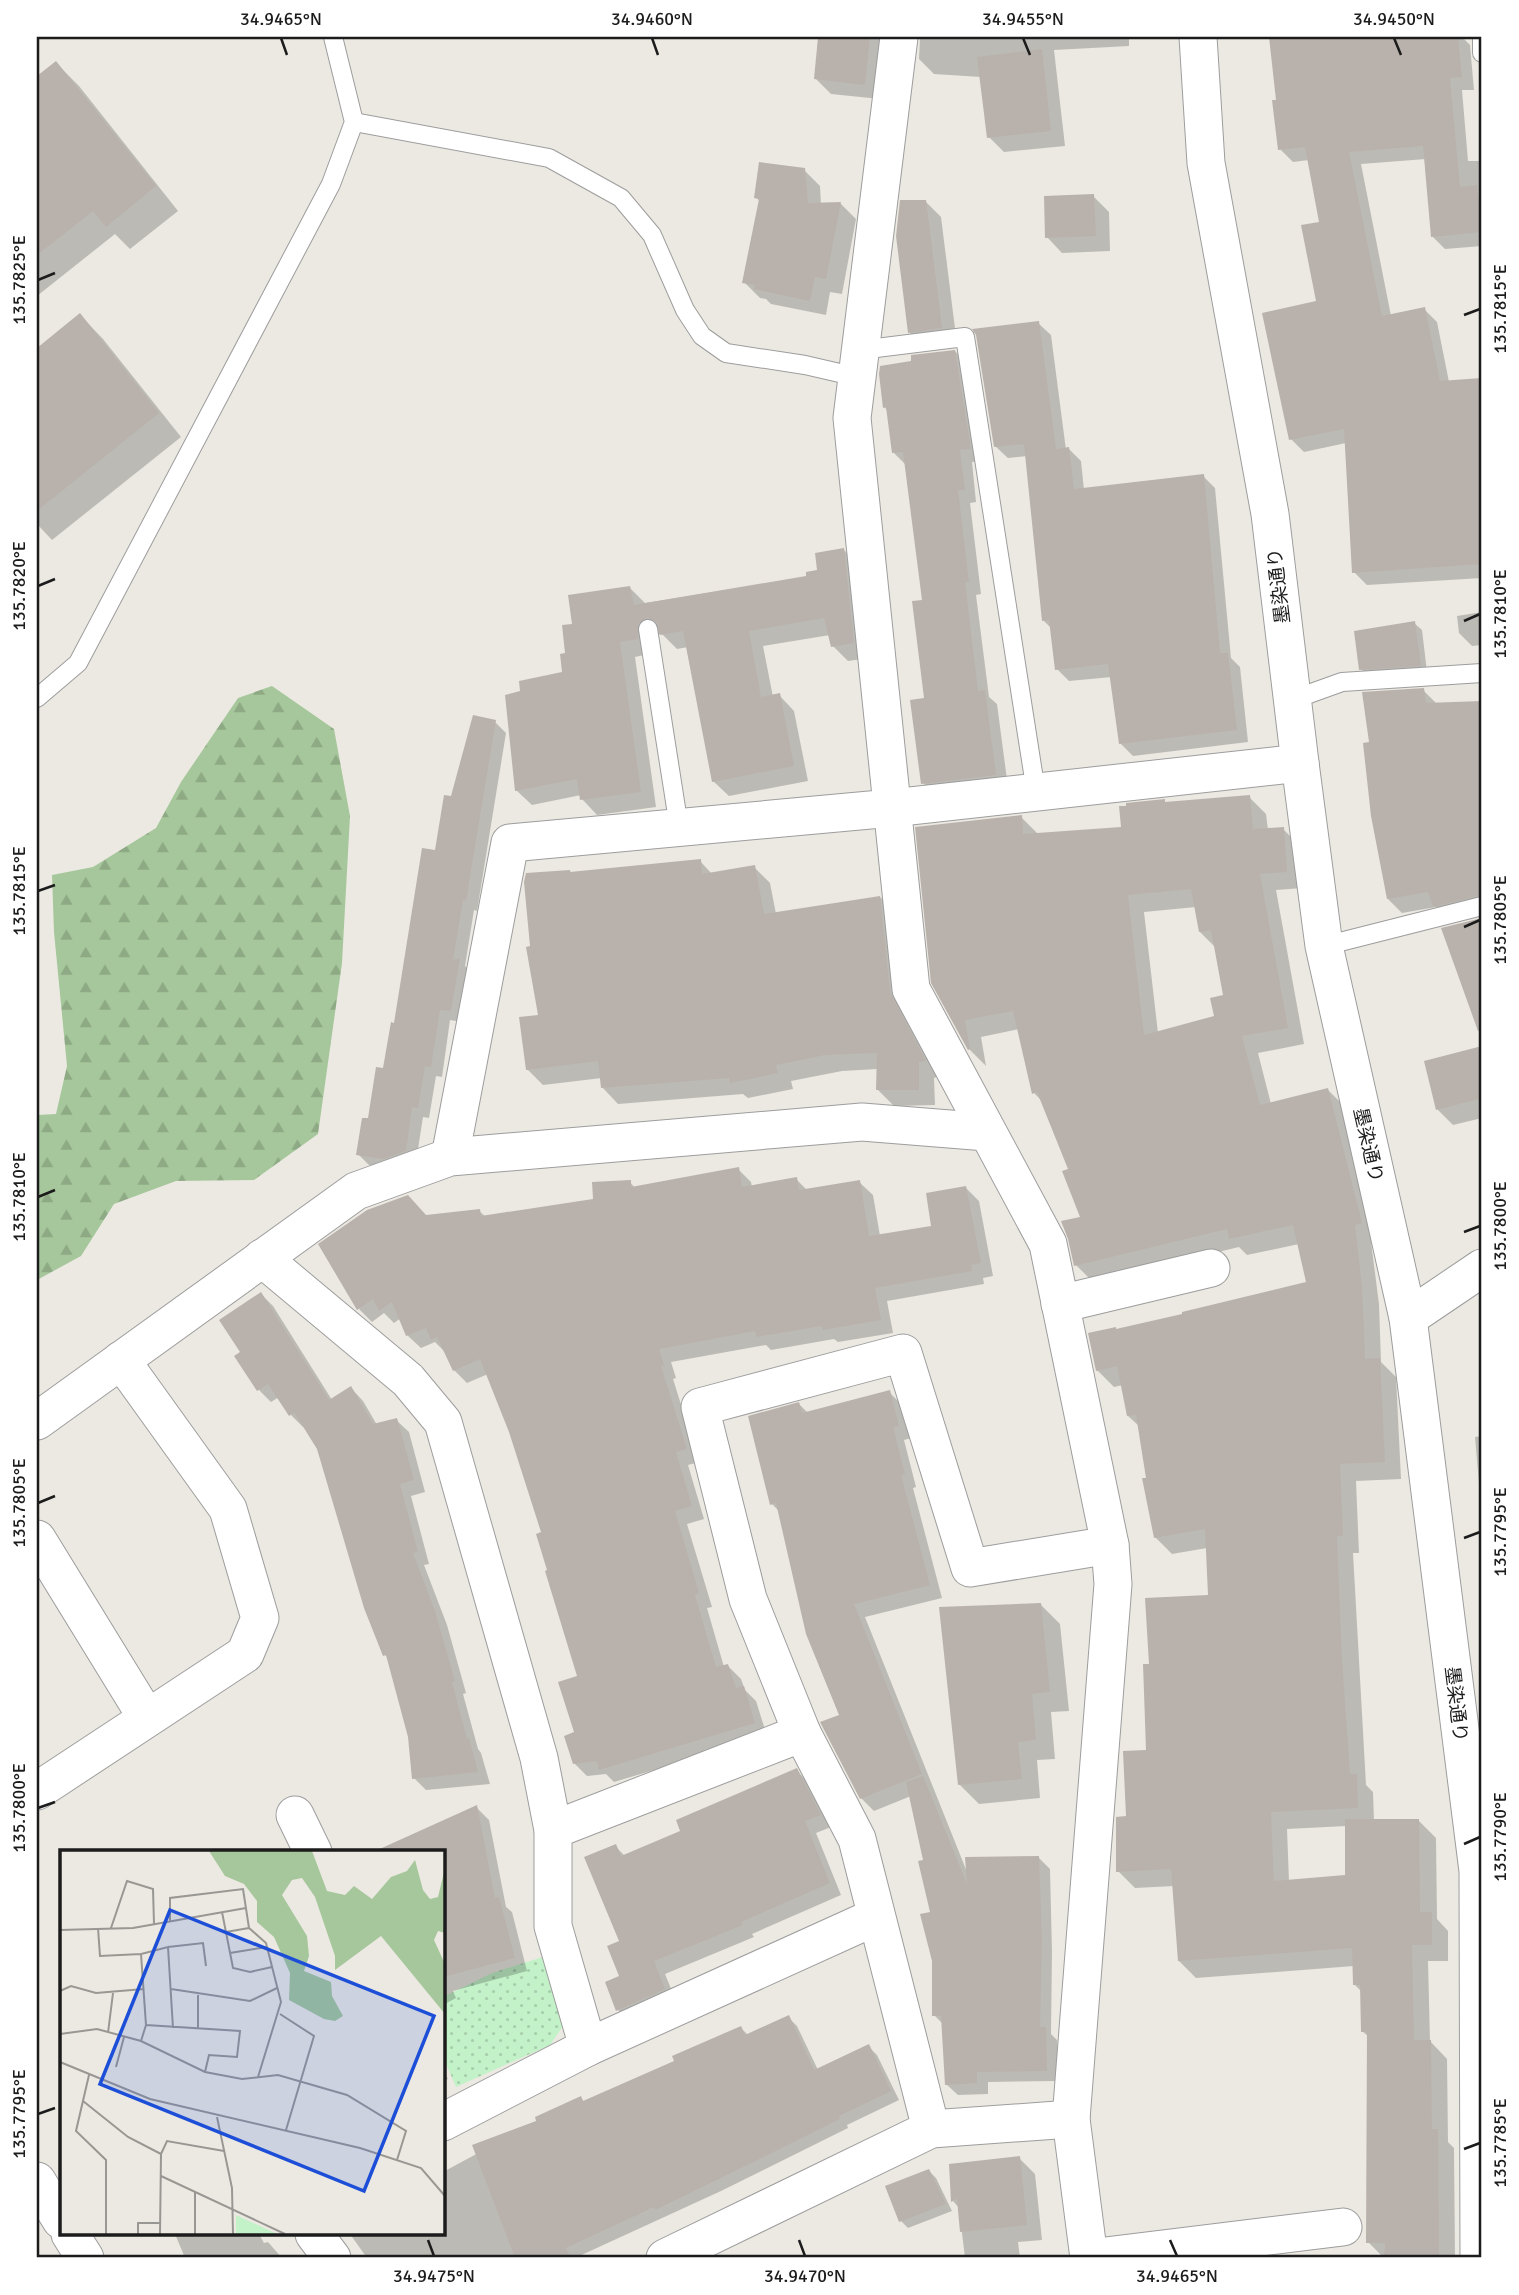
<svg xmlns="http://www.w3.org/2000/svg" width="1519" height="2295" font-family="Signika,'Noto Sans JP',sans-serif">
	<defs>
		<pattern id="forest-firs" width="22" height="20" patternUnits="userSpaceOnUse" patternTransform="scale(1.75)"><rect width="22" height="20" fill="#a6c79b"/><path d="M5 1l3.5 6h-7zM16 11l3.5 6h-7z" fill="#8eaa85"/></pattern>
		<pattern id="park-dots" width="8" height="8" patternUnits="userSpaceOnUse" patternTransform="scale(1.75)"><rect width="8" height="8" fill="#c3f2c9"/><path d="M2 2h.1M6 6h.1" fill="none" stroke="#a7cfac" stroke-width="1.8" stroke-linecap="round"/></pattern>
	</defs>
	<rect width="100%" height="100%" fill="#ece9e2"/>
	<path fill="url(#forest-firs)" d="M272 686 334 729 350 816 342 963 318 1134 254 1180 176 1181 114 1204 81 1256 37 1280V1115L56 1114 67 1066 54 932 52 875 93 867 156 828 181 782 238 698Z"/>
	<path fill="url(#park-dots)" d="M549 1955 568 2019 550 2045 456 2087 443 2057V1997L492 1973Z"/>
	<g fill="#0003" fill-rule="evenodd">
		<path d="M820 37H900L880 99 831 94 816 79Z"/>
		<path d="M920 37H1129V46L1054 50 1065 146 1004 152 989 137 981 77 934 74 919 59Z"/>
		<path d="M1271 37H1462L1470 45 1474 90H1462L1468 161H1482V246L1445 249 1432 236 1426 159 1361 164 1391 316 1424 309 1437 322 1449 382 1482 379V578L1367 585 1354 572 1346 443 1304 452 1291 439 1318 302 1321 223 1309 160 1293 162 1280 149 1278 101Z"/>
		<path d="M56 63 79 86 178 211 130 249 115 234 37 296V79Z"/>
		<path d="M804 170 820 186 821 205 841 204 856 219 842 294 830 292 826 315 771 304 766 299 760 298 744 282 760 202 756 197Z"/>
		<path d="M1093 196 1109 212 1110 251 1062 253 1047 237Z"/>
		<path d="M925 201 941 217 957 344 925 347 909 332Z"/>
		<path d="M80 315 103 339 181 437 52 540 37 524V349Z"/>
		<path d="M1038 323 1051 335 1066 450 1069 449 1081 461 1084 490 1203 476 1215 488 1231 658 1240 667 1248 742 1133 756 1120 743 1112 677 1069 681 1057 669 1052 629 1043 620 1027 456 1008 458 995 446Z"/>
		<path d="M955 351 967 364 983 461 972 462 976 502 970 503 981 594 976 595 989 697 997 704 1008 787 935 795 923 783 926 700 924 601 906 465 894 453 889 411 884 407 913 363Z"/>
		<path d="M844 550 859 565 869 658 848 661 833 646 830 635 763 646 773 697 779 695 794 711 808 781 729 796 713 781 688 647 677 649 661 633 652 640 653 653 635 657 656 807 597 815 582 799 581 795 532 805 516 790 522 692 564 673 574 625 630 588 645 603 808 577 820 571Z"/>
		<path d="M1482 612V645L1472 646 1459 633 1457 616Z"/>
		<path d="M1414 623 1422 630 1427 672 1368 676 1361 669Z"/>
		<path d="M1423 690 1438 705 1482 703V911L1449 920 1436 907 1402 913 1388 899 1371 744Z"/>
		<path d="M495 722 506 733 477 911 474 910 465 966 470 971 462 1022 450 1020 442 1077 436 1076 429 1118 423 1117 416 1162 396 1169 369 1165 358 1154 385 1070 436 852 453 798Z"/>
		<path d="M1249 797 1266 814 1268 830 1283 829 1300 846 1303 888 1276 890 1304 1044 1258 1053 1271 1104 1328 1090 1345 1107 1378 1240 1371 1242 1379 1304 1381 1362 1396 1377 1401 1479 1356 1481 1359 1553H1353L1366 1785 1373 1792 1374 1821H1419L1436 1838 1437 1919 1448 1931V1961H1428L1430 2041 1447 2059 1448 2142 1454 2148 1455 2258H1384L1368 2242 1369 2037 1362 2031V1992L1355 1985 1354 1966 1196 1978 1179 1961 1174 1886 1135 1888 1118 1871 1127 1818 1148 1752 1151 1666 1210 1597 1207 1548 1172 1554 1155 1537 1140 1427 1128 1416 1123 1385 1114 1387 1097 1370 1118 1331 1308 1283 1299 1244 1247 1255 1239 1247 1093 1282 1076 1265 1083 1218 1071 1170 1044 1103 1034 1093 1019 1029 981 1037 986 1066 969 1049 933 982 1021 817 1038 834 1123 828 1164 801 1167 803ZM1196 907 1200 932 1216 948 1225 997 1216 1017 1158 1033 1144 912ZM1346 1826 1347 1877 1289 1881 1287 1829Z"/>
		<path d="M700 861 712 874 754 867 770 883 776 914 880 897 896 913 940 1076 934 1078 935 1105 894 1106 878 1090V1069L842 1071 791 1081 793 1089 748 1098 743 1094 618 1104 602 1087V1078L543 1085 527 1069 540 1016 532 947 570 871 572 873Z"/>
		<path d="M1482 918V1024L1475 1017 1443 929Z"/>
		<path d="M1482 1048V1118L1453 1125 1438 1110 1426 1062Z"/>
		<path d="M738 1169 751 1182 752 1187 796 1179 808 1191 859 1182 873 1195 880 1236 933 1227 966 1188 979 1201 993 1276 983 1278 984 1284 887 1301 893 1333 838 1342 834 1339 771 1350 766 1345 671 1362 676 1378 673 1379 699 1462 688 1465 704 1519 687 1524 712 1607 707 1608 724 1667 728 1666 741 1679 745 1690 756 1701 767 1736 614 1782 606 1774 587 1776 574 1763 579 1677 549 1572 543 1533 511 1431 488 1374 467 1383 454 1370 445 1352 435 1342 421 1348 407 1335 401 1318 394 1323 384 1313 372 1322 359 1309 427 1217 479 1211 486 1217 595 1200 630 1182 635 1188Z"/>
		<path d="M261 1294 273 1306 332 1400 351 1388 363 1401 377 1425 396 1420 409 1432 425 1492 411 1496 429 1564 424 1565 447 1625 466 1693 463 1694 478 1749 481 1753 490 1784 426 1790 414 1778 410 1737 389 1659 385 1655 319 1448 305 1425 303 1427 290 1414 279 1397 271 1402 259 1390 237 1356 243 1352Z"/>
		<path d="M889 1392 902 1405 911 1438 904 1440 916 1487 913 1488 942 1598 865 1617 967 1872 1039 1858 1050 1869 1052 1952 1051 2034 1057 2040V2081L988 2082V2094L958 2095 946 2084 943 2024 934 2015 932 1914 925 1861 911 1796 874 1811 861 1798 841 1716 779 1511 772 1504 799 1404 808 1413Z"/>
		<path d="M1482 1436V1518L1475 1437Z"/>
		<path d="M1040 1604 1060 1624 1069 1711 1051 1712 1055 1759 1037 1760 1040 1798 979 1804 960 1785Z"/>
		<path d="M796 1770 808 1782 831 1827 816 1833 841 1895 752 1934 754 1937 665 1974 676 2001 630 2022 618 2010 621 1942 615 1846 625 1856 683 1832Z"/>
		<path d="M476 1807 489 1820 506 1907 512 1912 527 1971 453 1991 456 1998 443 2005V1852H379Z"/>
		<path d="M788 2017 797 2026 818 2070 868 2046 877 2055 899 2100 847 2125 848 2128 721 2191 575 2258H367L350 2234H443V2172L580 2098 585 2102 677 2061 741 2028 749 2036Z"/>
		<path d="M443 2069 448 2079 443 2081Z"/>
		<path d="M1019 2158 1035 2174 1042 2240 1018 2242 1020 2258H965L959 2208 953 2201Z"/>
		<path d="M929 2171 936 2178 952 2211 908 2228 901 2221Z"/>
		<path d="M175 2234H259L264 2243 268 2242 282 2258H185Z"/>
	</g>
	<g fill="#b9b2ac" fill-rule="evenodd">
		<path d="M818 37H870L865 85 814 79Z"/>
		<path d="M1269 37H1458L1462 77 1450 78 1460 187 1477 185 1482 232 1431 237 1423 146 1349 152 1382 316 1425 307 1440 381 1482 378V564L1352 573 1344 429 1289 440 1262 313 1316 301 1301 225 1319 222 1305 147 1278 150 1272 100H1276Z"/>
		<path d="M1042 49 1051 131 987 138 977 57Z"/>
		<path d="M56 61 156 186 106 227 93 211 37 255V76Z"/>
		<path d="M759 162 805 168 808 203 841 202 826 279 815 277 810 301 754 289 755 285 742 283 759 199 754 198Z"/>
		<path d="M1094 194 1096 236 1045 238 1044 196Z"/>
		<path d="M900 200H926L942 328 908 333 896 236Z"/>
		<path d="M80 313 159 413 37 511V348Z"/>
		<path d="M1039 321 1056 449 1069 447 1074 489 1204 474 1220 653H1228L1237 730 1119 744 1108 664 1055 670 1049 620 1042 621 1024 444 994 447 976 335 972 329Z"/>
		<path d="M955 350 971 449 960 450 965 490H958L969 582H965L978 691 985 690 996 775 921 784 910 700 924 698 912 601 922 600 903 452 892 453 886 407 883 408 879 374 880 366 911 361V355Z"/>
		<path d="M844 548 854 643 831 647 824 618 749 631 761 697 780 693 794 766 712 782 683 631 660 635 657 622 647 618 638 624V639L620 642 641 792 580 800 577 779 515 791 505 695 520 691 519 681 562 672 560 654 565 653 562 625 572 624 568 595 630 586 634 605 806 576V572L817 570 815 553Z"/>
		<path d="M1415 621 1421 666 1359 670 1354 631Z"/>
		<path d="M1424 688 1426 703 1482 701V895L1433 907 1428 892 1387 899 1371 816 1363 743 1369 742 1362 692Z"/>
		<path d="M473 715 496 720 466 901 463 900 453 960 460 958 451 1011 440 1010 431 1067 425 1066 418 1108 412 1107 406 1151 383 1159 356 1155 362 1118H368L376 1067 383 1068 391 1022 394 1023 422 848 435 850 444 795 451 796Z"/>
		<path d="M1250 795 1253 829 1284 827 1287 872 1260 874 1288 1028 1242 1036 1260 1105 1328 1088 1362 1223 1355 1225 1362 1286 1365 1359 1380 1358 1385 1462 1340 1464 1343 1536H1337L1342 1659 1350 1774H1357L1358 1808 1271 1812 1274 1881 1345 1875V1819H1419L1420 1912H1432V1945H1412L1414 2040H1431L1432 2129H1438L1439 2258H1384L1385 2243H1366L1367 2032H1361L1360 1985H1353L1352 1948 1178 1961 1171 1869 1116 1872V1817L1126 1816 1123 1751 1146 1750 1143 1664H1149L1145 1598 1208 1595 1205 1529 1154 1538 1142 1478H1146L1136 1415 1127 1416 1117 1366 1096 1371 1088 1333 1116 1327V1329L1182 1314V1312L1306 1282 1293 1225 1229 1239 1227 1229 1074 1266 1068 1239 1061 1221 1080 1217 1062 1171 1068 1169 1037 1092 1032 1094 1013 1011 965 1020 970 1049 968 1050 931 983 915 827 1022 815 1023 834 1121 827 1119 806H1126V803L1165 799V802ZM1191 889 1199 932 1211 930 1223 995 1210 998 1214 1016 1144 1035 1128 895Z"/>
		<path d="M701 859 702 874 755 865 764 914 880 896 890 992 926 1061 919 1062V1090H876L877 1053 825 1055 776 1065 778 1073 730 1083 729 1078 601 1088 598 1061 526 1070 519 1017 538 1015 526 947 530 946 524 882 526 873 570 870V872Z"/>
		<path d="M1482 918V1030L1478 1031 1441 928Z"/>
		<path d="M1482 1046V1098L1436 1110 1424 1061Z"/>
		<path d="M739 1167 742 1187 797 1177 799 1190 860 1180 869 1236 931 1226 926 1193 966 1186 981 1263 971 1265 972 1271 875 1288 881 1320 823 1330 822 1326 756 1337 755 1331 659 1349 664 1365 661 1366 687 1449 676 1452 692 1506 675 1511 699 1593 695 1595 716 1667 728 1664 736 1688 744 1686 755 1723 599 1770 597 1761 573 1764 564 1736 574 1732 558 1682 577 1676 545 1571 547 1570 536 1534 541 1532 509 1432 480 1359 453 1371 437 1337 431 1340 426 1328 406 1336 392 1302 379 1311 373 1299 357 1310 318 1244 367 1210 408 1195 426 1215 480 1209 481 1216 593 1199 592 1182 631 1180V1187Z"/>
		<path d="M261 1292 329 1400 351 1386 373 1424 397 1418 414 1480 400 1484 418 1552 413 1553 435 1611 455 1681 452 1682 467 1739 469 1738 478 1772 412 1779 408 1737 386 1655 383 1656 364 1608 317 1449 294 1412 289 1416 268 1384 257 1391 234 1356 240 1352 219 1320Z"/>
		<path d="M890 1390 899 1426 893 1427 905 1474 901 1475 930 1585 854 1604 922 1774 860 1799 820 1722 839 1715 806 1634 776 1503 770 1505 748 1416 799 1402 802 1413Z"/>
		<path d="M1041 1603 1050 1692 1032 1694 1036 1740 1018 1742 1022 1779 958 1785 939 1607Z"/>
		<path d="M797 1768 821 1815 805 1821 830 1883 741 1922 743 1925 654 1961 665 1989 616 2011 605 1982 619 1976 607 1946 619 1941 584 1857 616 1844 621 1856 680 1831 676 1820Z"/>
		<path d="M923 1776 967 1884 965 1857 1039 1856 1042 1940 1040 2027H1046L1047 2071 977 2072V2083L945 2085 941 2016H932V1961L920 1914 930 1912 918 1861 923 1860 906 1782Z"/>
		<path d="M477 1805 495 1898 499 1897 515 1958 443 1977V1852H373Z"/>
		<path d="M789 2015 814 2070 869 2044 891 2091 839 2116 840 2119 727 2175 655 2210 654 2207 566 2248 571 2258H515L472 2145 536 2121 535 2117 581 2096 583 2101 674 2061 672 2056 741 2026 745 2035Z"/>
		<path d="M1020 2156 1027 2225 960 2232 957 2199 951 2202 949 2164Z"/>
		<path d="M929 2169 946 2204 899 2222 885 2186Z"/>
	</g>
	<g fill="none" stroke-linecap="round" stroke-linejoin="round">
		<g stroke="#9d9d9d" stroke-width="20">
			<g id="service">
				<path d="M1482 37V53"/>
				<path d="M354 122 549 158 621 198 652 235 685 310 702 336 726 353 805 365 857 377"/>
				<path d="M860 350 965 337 1036 792"/>
				<path d="M648 629 679 827"/>
				<path d="M37 698 78 663 331 184 354 122 333 37"/>
				<path d="M1292 700 1342 682 1482 673"/>
				<path d="M1324 946 1482 906"/>
			</g>
		</g>
		<g stroke="#9d9d9d" stroke-width="39">
			<g id="minor">
				<path d="M899 37 852 418 911 989 1048 1244 1110 1545 1113 1584 1071 2119 1089 2258"/>
				<path d="M1198 37 1206 163 1270 514 1300 763 1324 946 1408 1318 1478 1871 1479 2258"/>
				<path d="M450 1157 510 843 892 808 1300 763"/>
				<path d="M262 1258 408 1380 443 1422 539 1758 553 1830V1926L588 2047"/>
				<path d="M1060 1304 1211 1268"/>
				<path d="M1408 1318 1482 1268"/>
				<path d="M37 1421 356 1191 450 1157 862 1122 987 1132"/>
				<path d="M37 1539 147 1718"/>
				<path d="M37 1791 245 1654 260 1618 228 1509 121 1360"/>
				<path d="M295 1815 313 1852"/>
				<path d="M553 1830 802 1733"/>
				<path d="M443 2122 588 2047 875 1917"/>
				<path d="M931 2129 857 1839 802 1733 748 1599 700 1407 903 1353 970 1568 1110 1545"/>
				<path d="M37 2181 61 2220"/>
				<path d="M70 2234 85 2258"/>
				<path d="M314 2234 332 2258"/>
				<path d="M665 2258 931 2129 1071 2119"/>
				<path d="M1089 2258 1343 2227"/>
			</g>
		</g>
		<use href="#service" stroke="#fff" stroke-width="18"/>
		<use href="#minor" stroke="#fff" stroke-width="37"/>
	</g>
	<path fill="none" stroke="#1c1c1c" stroke-width="2.5" d="M281 38 287 55M652 38 658 55M1023 38 1030 55M1394 38 1401 55M38 280 55 273M1464 315 1480 309M38 586 55 579M1464 621 1480 614M38 891 55 885M1464 927 1480 920M38 1197 55 1190M1464 1232 1480 1226M38 1503 55 1496M1464 1538 1480 1532M38 1808 55 1802M1464 1844 1480 1837M38 2114 55 2108M1464 2149 1480 2143M428 2240 434 2256M799 2240 805 2256M1170 2240 1177 2256"/>
	<g text-anchor="middle" stroke-width="5" stroke-linejoin="round" paint-order="stroke">
		<g font-size="19" fill="#1c1c1c" stroke="#fff">
			<text transform="translate(1278 586) rotate(-97)" y="7">墨染通り</text>
			<text transform="translate(1369 1145) rotate(77)" y="7">墨染通り</text>
			<text transform="translate(1457 1704) rotate(83)" y="7">墨染通り</text>
		</g>
	</g>
	<g transform="translate(60 1850)">
		<rect width="385" height="385" fill="#ece9e2"/>
		<path d="M149 1H252L267 41 285 45 294 36 312 49 331 27 347 21 355 10 363 40 370 49 378 47 385 18V83L378 81 374 90 385 114V164L321 86 275 120V106L255 47 242 28 232 30 222 45 247 86 249 106 244 121 271 132 272 146 283 166 275 171 264 169 229 150 230 123 214 87 197 72V51L184 34 165 26Z" fill="#a6c79b"/>
		<path d="M176 365 217 384H176Z" fill="#c3f2c9"/>
		<path fill="none" stroke="#999793" stroke-width="2" d="M162 62 173 118 190 122 212 117M110 71V48L183 39 189 78 206 93 221 152 198 227M38 78 40 106 81 104M51 78 67 31 93 39 94 74M0 80 73 78 186 58M166 82 189 78M108 97 143 93 146 116M170 103 207 97M111 139 190 151 217 138M0 141 11 136 36 143 84 139M220 164 254 186 226 280M86 175 180 181 177 207 149 205 145 222M138 178V145M48 183 53 143M0 184 37 179 81 191 145 222 182 229 218 225 287 245 346 281 337 310M81 191 86 175 81 104 108 97 113 178M0 212 90 249 300 298 361 318 385 346M56 217 64 187M29 225 16 281 46 310V384M23 251 68 287 101 304M157 267 172 338 173 384M101 326 225 384M135 342V384M78 384V373H100M100 384 101 304 107 291 164 301"/>
		<path fill="#1d4ed8" fill-opacity="0.15" stroke="#1d4ed8" stroke-width="3.5" d="M110 60 374 166 304 341 40 234Z"/>
		<rect width="385" height="385" fill="none" stroke="#1c1c1c" stroke-width="3.5"/>
	</g>
	<rect width="1519" height="2295" fill="none" stroke="#ffffff" stroke-width="77"/>
	<rect x="38" y="38" width="1442" height="2218" fill="none" stroke="#1c1c1c" stroke-width="2.5"/>
	<g font-size="18" text-anchor="middle" fill="#1c1c1c">
		<text x="281" y="25">34.9465°N</text>
		<text x="652" y="25">34.9460°N</text>
		<text x="1023" y="25">34.9455°N</text>
		<text x="1394" y="25">34.9450°N</text>
		<text transform="translate(19 280) rotate(-90)" y="6">135.7825°E</text>
		<text transform="translate(1500 309) rotate(-90)" y="6">135.7815°E</text>
		<text transform="translate(19 586) rotate(-90)" y="6">135.7820°E</text>
		<text transform="translate(1500 614) rotate(-90)" y="6">135.7810°E</text>
		<text transform="translate(19 891) rotate(-90)" y="6">135.7815°E</text>
		<text transform="translate(1500 920) rotate(-90)" y="6">135.7805°E</text>
		<text transform="translate(19 1197) rotate(-90)" y="6">135.7810°E</text>
		<text transform="translate(1500 1226) rotate(-90)" y="6">135.7800°E</text>
		<text transform="translate(19 1503) rotate(-90)" y="6">135.7805°E</text>
		<text transform="translate(1500 1532) rotate(-90)" y="6">135.7795°E</text>
		<text transform="translate(19 1808) rotate(-90)" y="6">135.7800°E</text>
		<text transform="translate(1500 1837) rotate(-90)" y="6">135.7790°E</text>
		<text transform="translate(19 2114) rotate(-90)" y="6">135.7795°E</text>
		<text transform="translate(1500 2143) rotate(-90)" y="6">135.7785°E</text>
		<text x="434" y="2282">34.9475°N</text>
		<text x="805" y="2282">34.9470°N</text>
		<text x="1177" y="2282">34.9465°N</text>
	</g>
</svg>
